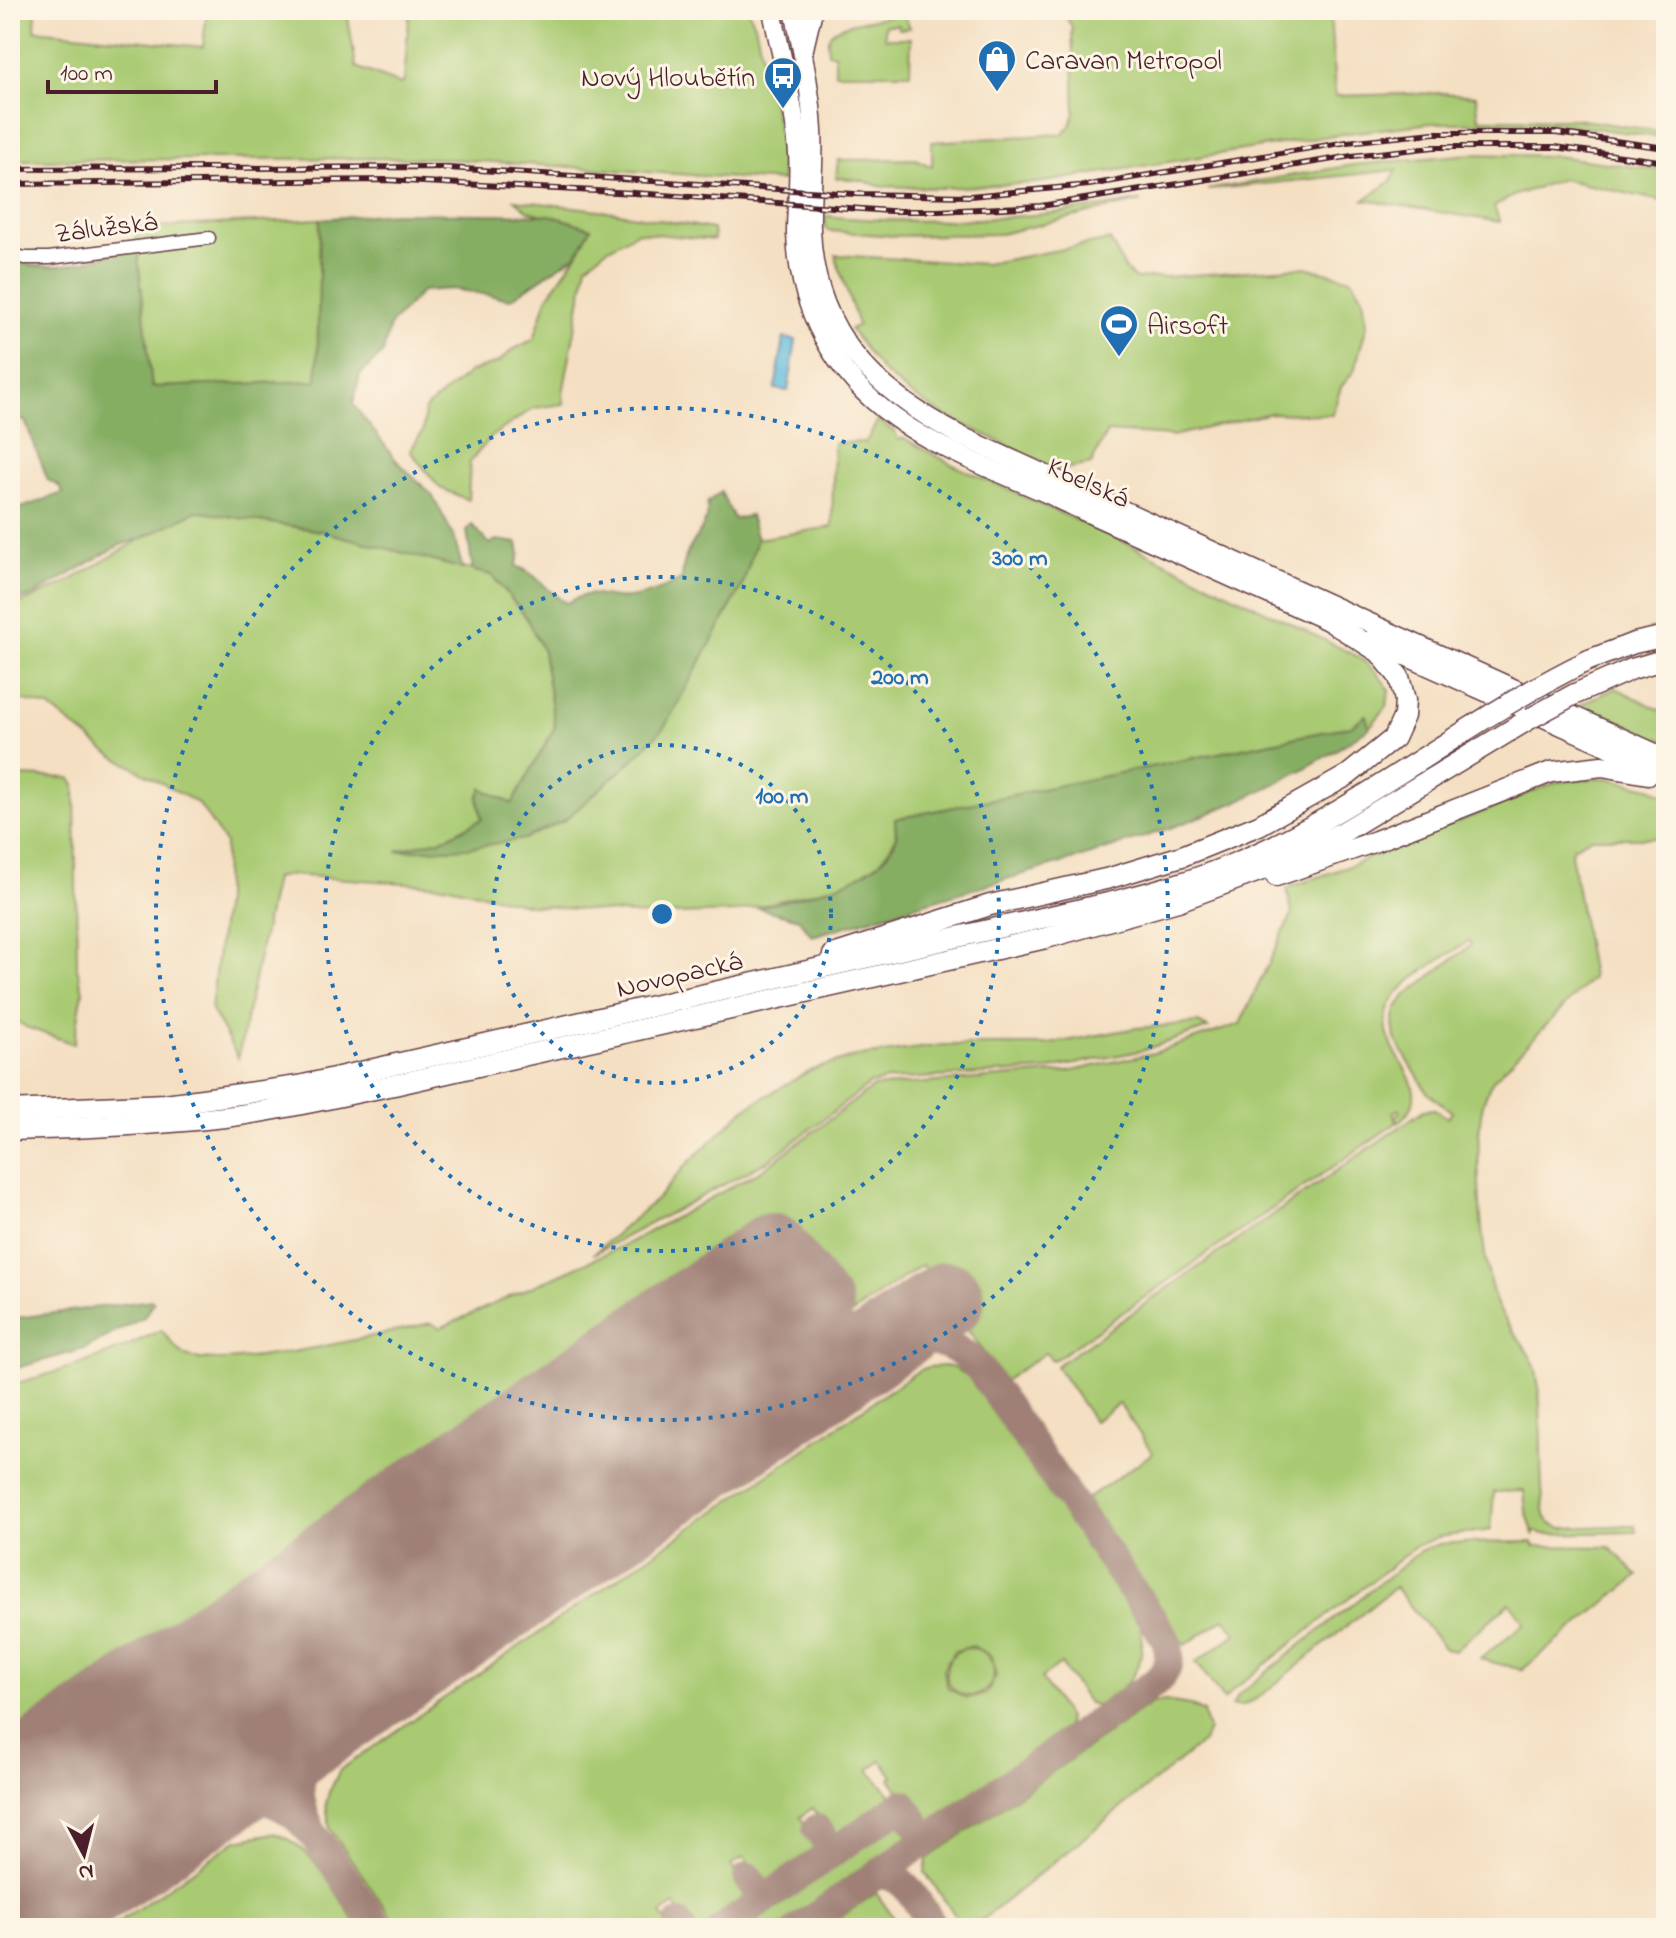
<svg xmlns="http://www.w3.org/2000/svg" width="1676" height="1938" font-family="'Indie Flower',sans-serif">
	<rect width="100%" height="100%" fill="#fcf5e5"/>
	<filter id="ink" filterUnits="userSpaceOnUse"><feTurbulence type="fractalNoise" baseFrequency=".0125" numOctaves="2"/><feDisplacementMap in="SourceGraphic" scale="16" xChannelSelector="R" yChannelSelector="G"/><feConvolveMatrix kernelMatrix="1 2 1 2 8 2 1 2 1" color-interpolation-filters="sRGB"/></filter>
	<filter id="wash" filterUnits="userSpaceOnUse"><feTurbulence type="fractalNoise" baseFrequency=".006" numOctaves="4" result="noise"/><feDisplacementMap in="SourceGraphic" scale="32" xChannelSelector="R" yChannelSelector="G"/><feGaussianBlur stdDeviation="1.8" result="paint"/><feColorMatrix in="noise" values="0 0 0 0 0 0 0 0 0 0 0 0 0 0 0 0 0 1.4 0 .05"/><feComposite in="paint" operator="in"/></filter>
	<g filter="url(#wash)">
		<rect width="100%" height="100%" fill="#f4dfc2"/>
		<g fill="#a9ca72" stroke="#7a744e" stroke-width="2" fill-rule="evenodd">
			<path d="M10 10H36L35 30 203 47 207 10H347L356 67 400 84 404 82 409 18 406 10H748L755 24 779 133 782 181 433 158 10 160Z"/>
			<path d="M1050 10H1330L1335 96 1442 93 1476 96 1479 119H1575L1666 132V138L1557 123H1432L1348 133 1038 183 939 188 879 186 861 180 836 178 838 160 916 159 932 167V142L1062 134 1070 126 1075 113 1072 27 1066 17Z"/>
			<path d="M896 15 906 18 910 28 899 29 898 25H885V38H911L910 73H835V54L828 53C828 46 826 39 831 33 838 23 882 18 896 15Z"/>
			<path d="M1470 154 1555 156 1666 171V202L1562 179 1515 195 1494 207 1500 222 1364 200 1390 182 1397 170 1207 190 1353 165Z"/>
			<path d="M515 200 607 211 713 229 714 240 637 232 604 251 587 265 563 393 564 404 534 408 492 436 470 462 468 500 440 488 410 451 423 431 425 409 470 372 499 362 512 350 534 339 547 298 577 254 591 228 529 211Z"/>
			<path d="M1141 201 1000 234 894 236 830 231 825 228V216C931 227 1037 218 1141 201Z"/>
			<path d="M320 219 318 381 151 387 135 228Z"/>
			<path d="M1110 240 1126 271 1136 279 1306 267 1352 279 1363 297 1367 325 1354 371 1341 387 1332 415 1271 413 1172 436 1107 432 1091 464 1059 470 942 414 906 391 881 370 850 329 858 325 835 255 985 264Z"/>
			<path d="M878 420 896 433 898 440 904 438 951 464 1129 544 1359 657 1376 672 1389 689 1387 706 1369 728 1365 716 1351 726 895 819 896 838 880 862 847 883 736 912 644 915 530 905 449 886 290 875 275 878 238 1058 211 1009 224 901 225 843 199 804 108 753 49 707 10 697V608L64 584 143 538 196 511 322 531 492 575 528 619 543 651 555 727 512 804 478 798 483 819 446 838 401 850 467 848 565 820 636 757 665 726 742 586 757 539 832 527 834 443 866 442Z"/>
			<path d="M1616 688 1666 713V742L1581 704Z"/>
			<path d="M10 767 19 776 70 778 75 784 77 968 83 991 74 1044 26 1027 10 1017Z"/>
			<path d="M1607 778 1650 788 1666 795V838H1590L1573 847 1571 853 1592 978 1493 1080C1487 1091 1483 1101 1481 1114 1475 1159 1480 1266 1498 1307 1506 1325 1533 1354 1536 1370 1545 1418 1537 1468 1545 1516L1550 1523 1562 1528 1635 1525 1636 1532 1542 1534 1535 1531 1534 1534 1526 1511 1524 1491 1494 1492 1491 1530 1438 1537 1416 1546 1234 1689 1224 1700 1196 1662 1236 1634 1225 1618 1185 1645 1085 1500 1153 1453 1119 1404 1094 1421 1056 1366 1424 1110 1434 1109 1448 1118 1452 1112 1427 1092 1395 1039 1393 1024 1396 1009 1405 996 1471 945 1469 941C1447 956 1408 977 1394 998 1360 1048 1449 1084 1398 1122L1395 1116 1400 1112 1399 1109 1393 1112 1396 1123 1057 1358 1052 1360 1046 1352 1004 1381 922 1265 10 1895V1385C62 1371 113 1355 161 1330 168 1337 177 1352 186 1356 228 1372 381 1334 431 1323L440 1328 625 1245 762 1170 873 1087 1067 1072 1154 1053 1240 1024 1292 914 1287 888 1347 867 1556 782Z"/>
			<path d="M1198 1023 1208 1028 1144 1050 1045 1070 888 1080 870 1084 768 1161 593 1254 658 1198 684 1167 746 1108 811 1070 854 1057 943 1045H1044L1137 1028Z"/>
			<path d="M945 1366 954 1368 973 1379 1139 1619C1149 1661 1134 1683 1100 1706L1088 1703 1061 1664 1041 1678 1068 1718 1066 1729 925 1827 890 1779 893 1776 881 1761 869 1770 897 1803 884 1809 885 1811 834 1846 821 1826 824 1824 813 1808 800 1817 810 1833 813 1831 823 1846 821 1848 824 1853 765 1894 751 1874 754 1872 744 1857 731 1865 740 1881 744 1879 757 1899 716 1928H686L682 1922 685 1920 675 1905 661 1914 671 1928H399L330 1829 326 1804 329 1792 340 1770 918 1371 928 1367ZM973 1646 991 1656 996 1676 986 1694 966 1698 948 1688 943 1669 954 1651Z"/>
			<path d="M1533 1542 1534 1546 1610 1547 1638 1576 1522 1670 1480 1659 1525 1623 1510 1603 1454 1651 1445 1649 1395 1587 1258 1698 1242 1706H1232L1239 1694 1419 1552 1439 1544 1451 1543Z"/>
			<circle cx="970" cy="1672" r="24"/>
			<path d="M1165 1701 1190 1705 1203 1712 1208 1730 1203 1742 978 1923 972 1928H964L925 1872 927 1859 1152 1703Z"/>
			<path d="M900 1815 906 1821 908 1820 917 1832 778 1928H732L893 1816 896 1818Z"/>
			<path d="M274 1833C314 1846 336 1894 359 1928H110L237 1840Z"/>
			<path d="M876 1893 901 1928H825Z"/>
		</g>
		<g fill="#86ae64" stroke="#686648" stroke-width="2">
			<path d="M393 213 550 215 591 228 577 254 511 299 453 289 422 291 390 325 383 353 360 375 353 404 397 461 432 495 453 535 463 569 322 531 196 511 143 538 120 545 34 595 10 603V512L63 493 60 487 48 480 25 421 10 418V259C49 277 98 258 137 246L152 387 317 381 320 219Z"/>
			<path d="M721 492 734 519 750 516 757 539 742 586 665 726 636 757 565 820 524 839 467 848 396 851 446 838 482 819 478 797 482 788 512 804 555 727 543 651 526 617 492 575 473 571 467 531 472 525 490 544 496 540 518 543 520 554 516 566C537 573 547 592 566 603 592 590 588 595 615 598 633 601 666 589 682 579 683 573 683 565 685 559 691 539 711 526 707 503Z"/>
			<path d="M1366 715 1369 728C1269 800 1151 837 1034 871 960 893 886 914 812 936L799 919 758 908C796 897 884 882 896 838 897 833 895 824 895 819L1351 726Z"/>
			<path d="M152 1300 154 1302 144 1317 84 1349 10 1370V1319Z"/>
		</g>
		<path fill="#60bbde" stroke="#556d84" stroke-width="2" d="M784 338 796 340 788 391 775 389Z"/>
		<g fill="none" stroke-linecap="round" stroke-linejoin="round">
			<g stroke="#9f7f76" stroke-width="30">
				<path d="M792 1409 883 1346C920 1332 952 1339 979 1368L1164 1636C1173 1655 1170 1671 1153 1684L799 1928"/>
				<path d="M310 1828C269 1747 361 1707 415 1669"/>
				<path d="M817 1829 833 1852"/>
				<path d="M124 1871C152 1851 189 1819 220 1805 278 1780 309 1827 337 1868 351 1888 365 1908 379 1928"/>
				<path d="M874 1876C904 1867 920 1908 934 1928"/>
				<path d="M748 1877 764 1900"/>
				<path d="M679 1925 681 1928"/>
				<path d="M723 1928 903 1804 927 1839"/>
			</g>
			<g stroke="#9f7f76" stroke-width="76">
				<path d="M10 1777 771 1251 815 1309 10 1864"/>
				<path d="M36 1928 947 1299"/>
			</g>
		</g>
	</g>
	<g filter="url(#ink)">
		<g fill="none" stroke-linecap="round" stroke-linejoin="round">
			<g stroke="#643c42" stroke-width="15">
				<path id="minor" d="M10 254 25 258H49L209 238"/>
			</g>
			<g stroke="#643c42" stroke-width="19">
				<path id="secondary" d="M804 53 814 10"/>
			</g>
			<g stroke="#643c42" stroke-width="21">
				<g id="primary">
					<path d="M772 10C781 57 795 105 798 154 800 180 796 206 796 233 798 308 833 374 895 418 944 453 1005 474 1059 499"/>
					<path d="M794 10C802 50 811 90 813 131 815 164 810 197 811 229 814 333 875 391 961 436L1666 758"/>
				</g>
			</g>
			<g stroke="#643c42" stroke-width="23">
				<g id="trunk">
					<path d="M1059 499 1339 625"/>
					<path d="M1372 640 1598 741 1666 775"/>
					<path d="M1589 660 1634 643 1666 636"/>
					<path d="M1632 669 1666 659"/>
					<path d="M1665 757H1666"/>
					<path d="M1276 876 1376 841 1551 772 1602 766 1648 774"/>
					<path d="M833 955 990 905 1110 878 1182 856 1259 825 1348 775 1394 738 1404 716 1405 700 1399 677 1379 652 1328 620"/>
					<path d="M10 1111 165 1104 299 1086 1117 901C1155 891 1192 881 1228 866 1304 836 1373 790 1442 746"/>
					<path d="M10 1130C82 1128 153 1125 225 1117 282 1110 338 1096 394 1085L1046 938 1178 901 1267 868 1343 832 1531 718"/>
				</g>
			</g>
			<use href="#minor" stroke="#fff" stroke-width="12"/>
			<use href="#secondary" stroke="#fff" stroke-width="16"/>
			<use href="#primary" stroke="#fff" stroke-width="18"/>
			<use href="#trunk" stroke="#fff" stroke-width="20"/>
			<g stroke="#4a1f2b" stroke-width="6">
				<g id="rail">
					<path d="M10 169 432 167 855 194 970 196 1089 185 1347 142 1434 133H1556L1666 148"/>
					<path d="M10 184 386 180 634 193 890 211H939L1041 206 1352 156 1434 147H1555L1666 162"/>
				</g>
			</g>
			<use href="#rail" stroke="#fcf5e5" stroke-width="3" stroke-dasharray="9" stroke-linecap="butt"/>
			<g stroke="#643c42" stroke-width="23" stroke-linecap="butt">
				<g id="trunk-bridge">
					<path d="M1531 718 1573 695 1632 669"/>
					<path d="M1442 746C1490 714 1537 685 1589 660"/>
				</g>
			</g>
			<use href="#trunk-bridge" stroke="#fff" stroke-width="20"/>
		</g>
	</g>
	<g fill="none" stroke="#1f6fb2" stroke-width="4" stroke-dasharray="4 8">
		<circle cx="662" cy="914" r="169"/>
		<circle cx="662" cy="914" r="337"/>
		<circle cx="662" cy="914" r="506"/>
	</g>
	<defs>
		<g id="shop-pin" transform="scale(2)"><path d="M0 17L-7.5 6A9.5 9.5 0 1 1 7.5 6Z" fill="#1f6fb2" stroke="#fcf5e5"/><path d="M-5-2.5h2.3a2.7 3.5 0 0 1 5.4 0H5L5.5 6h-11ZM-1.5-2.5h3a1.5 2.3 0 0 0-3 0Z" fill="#fff"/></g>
		<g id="bus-pin" transform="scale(2)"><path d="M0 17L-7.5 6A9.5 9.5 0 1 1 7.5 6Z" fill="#1f6fb2" stroke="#fcf5e5"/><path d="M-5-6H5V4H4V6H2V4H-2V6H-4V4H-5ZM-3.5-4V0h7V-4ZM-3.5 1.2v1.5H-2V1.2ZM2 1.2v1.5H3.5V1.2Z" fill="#fff"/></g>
		<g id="stadium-pin" transform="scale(2)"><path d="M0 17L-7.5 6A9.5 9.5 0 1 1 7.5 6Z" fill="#1f6fb2" stroke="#fcf5e5"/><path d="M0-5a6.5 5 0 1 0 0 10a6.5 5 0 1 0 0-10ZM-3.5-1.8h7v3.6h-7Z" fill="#fff"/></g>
	</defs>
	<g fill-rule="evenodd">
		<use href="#shop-pin" x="997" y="59"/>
		<use href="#bus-pin" x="783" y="76"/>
		<use href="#stadium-pin" x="1119" y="324"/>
	</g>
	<g text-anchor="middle" stroke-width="6" stroke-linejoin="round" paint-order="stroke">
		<g font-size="28" fill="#4a1f2b" stroke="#fcf5e5" text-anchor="start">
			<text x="1025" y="69">Caravan Metropol</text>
			<text x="755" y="86" text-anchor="end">Nový Hloubětín</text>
			<text x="1147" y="334">Airsoft</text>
		</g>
		<g font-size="28" fill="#4a1f2b" stroke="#fcf5e5">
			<text transform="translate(106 226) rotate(-7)" y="10">Zálužská</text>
			<text transform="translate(1089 481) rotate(24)" y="10">Kbelská</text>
			<text transform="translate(679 973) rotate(-13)" y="10">Novopacká</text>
		</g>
	</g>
	<circle cx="662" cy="914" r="12" fill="#1f6fb2" stroke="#fcf5e5" stroke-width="4"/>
	<g font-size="24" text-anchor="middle" font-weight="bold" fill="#1f6fb2" stroke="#fcf5e5" stroke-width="6" stroke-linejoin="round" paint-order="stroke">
		<text x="1020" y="565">300 m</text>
		<text x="900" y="684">200 m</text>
		<text x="782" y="803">100 m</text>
	</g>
	<rect width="1676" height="1938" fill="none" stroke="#fcf5e5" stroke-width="40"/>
	<g transform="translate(84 1854) rotate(173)" stroke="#fcf5e5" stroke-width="6" paint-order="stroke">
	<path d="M0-6L14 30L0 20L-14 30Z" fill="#4a1f2b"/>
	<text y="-12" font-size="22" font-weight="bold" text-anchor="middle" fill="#4a1f2b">N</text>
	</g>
	<path d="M48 80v12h168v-12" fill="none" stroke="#4a1f2b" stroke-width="4"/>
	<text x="60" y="80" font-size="24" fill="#4a1f2b" stroke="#fcf5e5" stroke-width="6" paint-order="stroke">100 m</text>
</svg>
